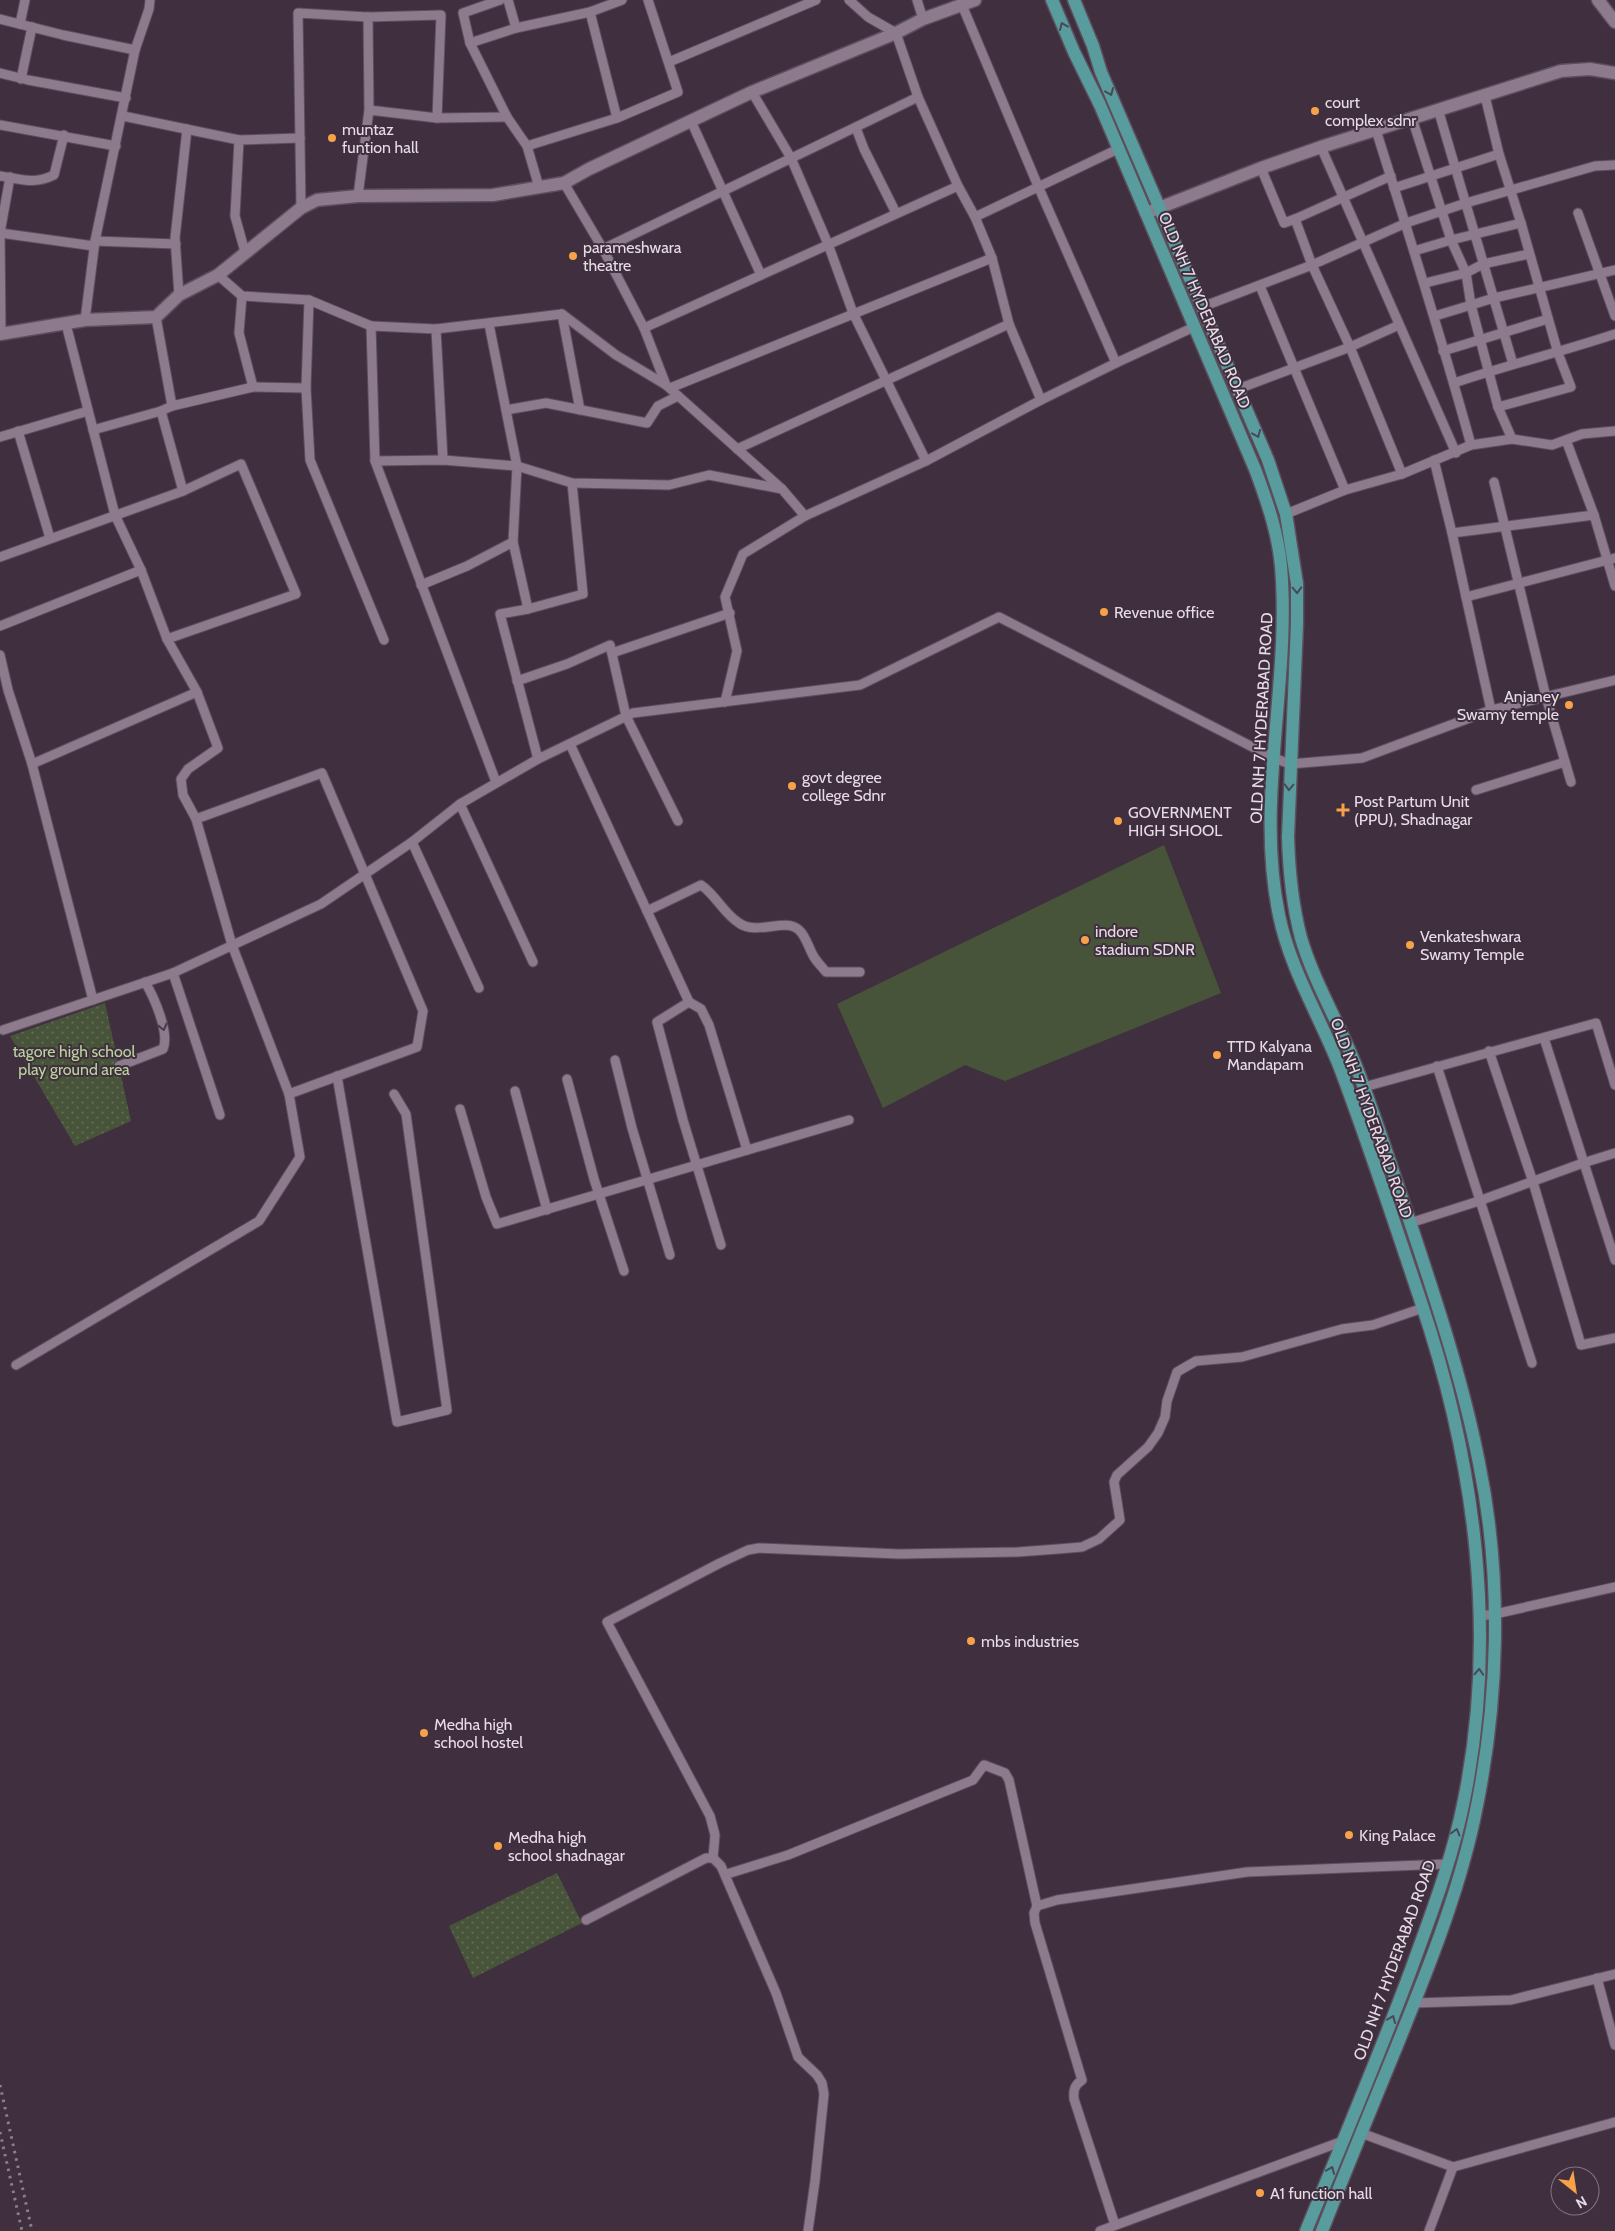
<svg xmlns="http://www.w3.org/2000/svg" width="1615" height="2231" font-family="Cabin,sans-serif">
	<defs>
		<pattern id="park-dots" width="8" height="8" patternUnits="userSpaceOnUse" patternTransform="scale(1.25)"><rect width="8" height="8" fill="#485439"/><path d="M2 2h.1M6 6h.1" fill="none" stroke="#626c56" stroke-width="1.8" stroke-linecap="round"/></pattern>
	</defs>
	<rect width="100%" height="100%" fill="#3f2f3f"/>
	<path fill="#485439" d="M1164 845 1221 993 1005 1081 965 1065 883 1108 837 1004Z"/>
	<g fill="url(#park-dots)">
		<path d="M105 1003 131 1121 75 1146 10 1036Z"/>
		<path d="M557 1873 582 1923 473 1978 449 1926Z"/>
	</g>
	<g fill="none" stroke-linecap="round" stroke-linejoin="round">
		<g stroke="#5c4e5c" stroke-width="11">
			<g id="street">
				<path d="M508 0 516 28"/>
				<path d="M849 0 868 17 896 33 918 97 958 186 975 217 992 258 1009 324 1041 400"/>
				<path d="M917 0 923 19"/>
				<path d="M962 5 1038 186 1116 363 1194 327"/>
				<path d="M0 19 63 35 135 50"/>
				<path d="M20 24 25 0"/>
				<path d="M470 43 463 13 500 0"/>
				<path d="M669 62 816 0"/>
				<path d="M0 73 28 80 126 98"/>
				<path d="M21 79 32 27"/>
				<path d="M752 92 791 158 828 244 853 313 926 461"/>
				<path d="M1485 96 1499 154 1521 223 1558 353 1571 387 1498 407"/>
				<path d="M1438 109 1513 364"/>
				<path d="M123 116 239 140 235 216 245 252"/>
				<path d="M437 118 507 117"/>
				<path d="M617 118 678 92 648 0"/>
				<path d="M1412 118 1451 240 1466 273 1471 305 1498 407 1512 439"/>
				<path d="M691 121 761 275"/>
				<path d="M0 125 116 146"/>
				<path d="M856 128 864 149 896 213"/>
				<path d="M1376 130C1409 235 1442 339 1471 445"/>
				<path d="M239 140 300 138"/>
				<path d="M527 146 617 118 590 12"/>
				<path d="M1321 147 1456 453"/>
				<path d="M1261 168 1284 223 1295 219 1312 265 1350 347 1402 474"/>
				<path d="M0 176C22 179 33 185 54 175L64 135"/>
				<path d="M564 183 603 249 644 328 666 385 782 489"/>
				<path d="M539 187 527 146 507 117 470 43 516 28 590 12 622 0"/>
				<path d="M1394 188 1499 154"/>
				<path d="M358 196 369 110 368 17 441 15 437 118 369 110"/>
				<path d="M301 208 298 13 368 17"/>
				<path d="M1578 213 1615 316"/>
				<path d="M975 217 1118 149"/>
				<path d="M1295 219 1391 176"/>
				<path d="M0 233 94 246"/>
				<path d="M95 241 176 244"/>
				<path d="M603 249 918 97"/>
				<path d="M1414 251 1451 240 1521 223"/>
				<path d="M1425 283 1466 273 1483 264 1529 254"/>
				<path d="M1260 286 1345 490"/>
				<path d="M179 295 175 238 187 129"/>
				<path d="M242 296 239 333 253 387"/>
				<path d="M309 300 371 326 375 461 496 782"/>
				<path d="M1202 307 1312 265 1406 223 1466 203 1595 166 1615 165"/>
				<path d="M562 314 580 410"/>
				<path d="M1435 316 1494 298 1615 270"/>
				<path d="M156 317 172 406 161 411 183 491"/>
				<path d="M85 320 95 241 135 50 149 9 150 0"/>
				<path d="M489 324 517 466 513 542 528 609 500 614 538 759"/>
				<path d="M371 326 436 329 443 460"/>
				<path d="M644 328 958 186"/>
				<path d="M436 329 562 314 616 355 666 385"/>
				<path d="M1 333 0 233 10 177"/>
				<path d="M1443 351 1548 319"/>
				<path d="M1454 383C1507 365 1561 352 1615 334"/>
				<path d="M306 388 310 460 384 640"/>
				<path d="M670 388 992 258"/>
				<path d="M1238 389 1350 347 1399 325"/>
				<path d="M172 406 253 387 306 388 309 300 242 296 218 275"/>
				<path d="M506 410 546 403 647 423 658 406 678 396"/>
				<path d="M93 430 161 411"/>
				<path d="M18 431 50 538"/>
				<path d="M0 437 88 411"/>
				<path d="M1566 440 1594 515 1615 586"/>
				<path d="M737 449 1009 324"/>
				<path d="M1434 460 1452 533"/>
				<path d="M375 461 443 460 517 466 572 483 669 485 709 475 782 489 805 516 743 554 725 597 737 651 725 702"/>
				<path d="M1494 482 1546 697 1571 782"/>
				<path d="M1286 514 1345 490 1402 474 1471 445 1512 439 1552 445 1582 434 1615 431"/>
				<path d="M805 516 926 461 1041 400 1116 363"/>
				<path d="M0 557 183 491 241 464 296 594 167 639 141 570 115 515 66 324"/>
				<path d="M421 585 467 566 513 542"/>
				<path d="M1466 597 1452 533 1594 515"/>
				<path d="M528 609 583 594 572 483"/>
				<path d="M0 626 141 570"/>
				<path d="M612 653 730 613"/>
				<path d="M0 655 8 690 32 764 197 692 167 639"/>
				<path d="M517 681 567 664 610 645 626 716 678 821"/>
				<path d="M197 692 218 748 188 769 181 779 183 795 196 819 232 945 289 1094"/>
				<path d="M1491 710 1466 597 1615 558"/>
				<path d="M570 744 689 1002 701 1009 709 1025 747 1150"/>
				<path d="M32 764 93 1000"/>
				<path d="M1476 790 1565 762"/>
				<path d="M460 804 533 962"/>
				<path d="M412 842 479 988"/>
				<path d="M647 911 701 885C716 895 723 913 739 923 757 936 785 917 799 930 806 936 809 949 814 957 817 962 822 967 826 972H860"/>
				<path d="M173 973 220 1115"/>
				<path d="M689 1002 657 1022 683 1120 721 1245"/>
				<path d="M3 1030 173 973 321 904 412 842 460 804 538 759 633 713 860 685 999 617 1274 758 1290 764 1362 758 1491 710 1615 680"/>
				<path d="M1544 1038 1615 1260"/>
				<path d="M1489 1051 1533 1182 1581 1345 1615 1338"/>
				<path d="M615 1060 632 1128 670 1255"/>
				<path d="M119 1066 163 1049C170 1033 154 997 145 982"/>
				<path d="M1437 1066 1532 1363"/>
				<path d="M337 1076 397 1422 447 1410 406 1114 394 1094"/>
				<path d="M567 1079 594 1179 624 1271"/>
				<path d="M1364 1087 1596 1023 1615 1085"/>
				<path d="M515 1091 547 1210"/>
				<path d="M460 1109 486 1197 497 1224 849 1120"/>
				<path d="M1410 1223 1479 1201 1583 1163 1615 1153"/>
				<path d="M16 1365 259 1221 300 1157 289 1094 417 1047 423 1011 322 773 196 819"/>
				<path d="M1480 1616 1495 1614 1615 1587"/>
				<path d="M713 1858 715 1835 710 1816 607 1622 720 1563 748 1550 759 1548 899 1554 1018 1552 1058 1549 1082 1547 1099 1539 1120 1520 1114 1482 1117 1475 1148 1447 1158 1433 1165 1417 1167 1401 1177 1372 1196 1361 1242 1357 1342 1329 1373 1325 1423 1308"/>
				<path d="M727 1874 788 1855 973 1780 984 1765 1005 1773 1009 1780 1037 1906"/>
				<path d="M586 1920 706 1858H713L721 1866 776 1993 798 2057 817 2075 822 2083 824 2094 815 2181 808 2231"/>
				<path d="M1597 1978 1615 2045"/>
				<path d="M1414 2003 1511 2000 1615 1974"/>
				<path d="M1361 2133 1453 2167 1615 2122"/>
				<path d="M1115 2225 1074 2099C1073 2089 1075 2085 1082 2080L1035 1923 1034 1913 1037 1906 1057 1900 1247 1872 1447 1864"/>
				<path d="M1100 2231 1343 2141"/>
				<path d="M1429 2231 1453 2167"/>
			</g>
		</g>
		<g stroke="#5c4e5c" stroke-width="15">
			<g id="secondary">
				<path d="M1598 0 1615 22"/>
				<path d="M1146 213 1261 168 1321 147 1561 71 1590 69 1615 73"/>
				<path d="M0 334 85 320 156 317 179 295 218 275 301 208 317 200 358 196 493 195 564 183 589 169 752 92 896 33 923 19 975 0"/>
			</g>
		</g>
		<g stroke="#5c4e5c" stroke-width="15">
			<g id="primary">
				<path d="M1052 0 1074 52 1100 105 1255 469C1267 501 1278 533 1281 566 1291 682 1255 800 1279 915 1290 969 1320 1017 1340 1068 1369 1145 1395 1224 1421 1302 1475 1462 1498 1634 1464 1800 1453 1857 1432 1912 1412 1967 1379 2056 1342 2143 1306 2231"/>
				<path d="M1074 0 1093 46 1101 72 1268 460 1286 514 1297 584V624L1288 837C1289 871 1292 904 1301 938 1314 982 1339 1023 1356 1066 1376 1118 1393 1172 1411 1225 1437 1303 1463 1382 1479 1463 1503 1580 1499 1704 1474 1820 1457 1898 1426 1974 1396 2048 1371 2109 1346 2170 1322 2231"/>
			</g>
		</g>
		<use href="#street" stroke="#8d7a8d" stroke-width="9"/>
		<use href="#secondary" stroke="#8d7a8d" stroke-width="12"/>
		<use href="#primary" stroke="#599c9e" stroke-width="12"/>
		<g stroke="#8c7f8c" stroke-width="3" stroke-dasharray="2.5 5" stroke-linecap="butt">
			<path d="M0 2085 32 2231"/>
			<path d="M0 2132 22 2231"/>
		</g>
	</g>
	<defs><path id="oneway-chevron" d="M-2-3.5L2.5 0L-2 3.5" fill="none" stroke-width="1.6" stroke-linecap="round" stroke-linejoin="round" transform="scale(1.25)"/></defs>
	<g stroke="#464a57">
		<use href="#oneway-chevron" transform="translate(1063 26) rotate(-113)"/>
		<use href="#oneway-chevron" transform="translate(1110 92) rotate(67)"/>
		<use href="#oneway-chevron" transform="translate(1257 434) rotate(67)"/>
		<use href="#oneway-chevron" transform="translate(1297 590) rotate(89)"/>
		<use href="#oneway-chevron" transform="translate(1289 787) rotate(92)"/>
		<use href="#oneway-chevron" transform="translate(1479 1672) rotate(-87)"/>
		<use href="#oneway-chevron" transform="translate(1456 1832) rotate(-75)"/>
		<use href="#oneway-chevron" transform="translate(1392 2019) rotate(-68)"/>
		<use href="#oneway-chevron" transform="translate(1331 2170) rotate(-68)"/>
	</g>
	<use stroke="#4b3a4b" href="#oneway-chevron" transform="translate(163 1027) rotate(76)"/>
	<g fill="#f7a248" stroke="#3f2f3f" stroke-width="2">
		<circle cx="1315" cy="111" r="5"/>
		<circle cx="332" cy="138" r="5"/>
		<circle cx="573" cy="256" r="5"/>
		<circle cx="1104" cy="612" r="5"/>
		<circle cx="1569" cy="705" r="5"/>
		<circle cx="792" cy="786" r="5"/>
		<path d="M1340.5 802.5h5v5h5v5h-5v5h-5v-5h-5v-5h5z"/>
		<circle cx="1118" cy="821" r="5"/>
		<circle cx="1085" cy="940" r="5"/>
		<circle cx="1410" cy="945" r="5"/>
		<circle cx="1217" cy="1055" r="5"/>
		<circle cx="971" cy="1641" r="5"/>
		<circle cx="424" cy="1733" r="5"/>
		<circle cx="1349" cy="1835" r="5"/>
		<circle cx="498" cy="1846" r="5"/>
		<circle cx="1260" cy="2193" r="5"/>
	</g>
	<g text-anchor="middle" stroke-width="4" stroke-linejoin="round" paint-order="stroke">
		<g font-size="16" fill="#e7dce6" stroke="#3f2f3f" text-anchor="start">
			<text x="1325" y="108">court<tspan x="1325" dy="18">complex sdnr</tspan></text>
			<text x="342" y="135">muntaz<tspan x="342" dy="18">funtion hall</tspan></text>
			<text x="583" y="253">parameshwara<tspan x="583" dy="18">theatre</tspan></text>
			<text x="1114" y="618">Revenue office</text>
			<text x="1559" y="702" text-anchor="end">Anjaney<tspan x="1559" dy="18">Swamy temple</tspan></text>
			<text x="802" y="783">govt degree<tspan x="802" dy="18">college Sdnr</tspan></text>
			<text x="1354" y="807">Post Partum Unit<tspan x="1354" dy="18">(PPU), Shadnagar</tspan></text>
			<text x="1128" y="818">GOVERNMENT<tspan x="1128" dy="18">HIGH SHOOL</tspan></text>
			<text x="1095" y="937">indore<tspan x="1095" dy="18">stadium SDNR</tspan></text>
			<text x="1420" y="942">Venkateshwara<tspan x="1420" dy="18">Swamy Temple</tspan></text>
			<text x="1227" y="1052">TTD Kalyana<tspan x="1227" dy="18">Mandapam</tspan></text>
			<text x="981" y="1647">mbs industries</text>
			<text x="434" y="1730">Medha high<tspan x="434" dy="18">school hostel</tspan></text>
			<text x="1359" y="1841">King Palace</text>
			<text x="508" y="1843">Medha high<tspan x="508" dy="18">school shadnagar</tspan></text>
			<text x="1270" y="2199">A1 function hall</text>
		</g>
		<g font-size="16" fill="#e7dce6" stroke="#3f2f3f">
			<text transform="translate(1205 310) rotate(67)" y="6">OLD NH 7 HYDERABAD ROAD</text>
			<text transform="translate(1261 718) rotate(-87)" y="6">OLD NH 7 HYDERABAD ROAD</text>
			<text transform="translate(1372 1118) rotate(70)" y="6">OLD NH 7 HYDERABAD ROAD</text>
			<text transform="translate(1394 1960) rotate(-70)" y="6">OLD NH 7 HYDERABAD ROAD</text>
		</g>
		<g font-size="16" fill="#bad59b" stroke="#3f2f3f">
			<text x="74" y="1057">tagore high school<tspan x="74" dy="18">play ground area</tspan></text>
		</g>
	</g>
	<g transform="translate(1575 2191) rotate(150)"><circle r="24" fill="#3f2f3f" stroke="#827482"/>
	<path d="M0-4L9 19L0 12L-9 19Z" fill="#f7a248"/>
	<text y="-8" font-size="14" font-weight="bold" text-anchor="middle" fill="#e7dce6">N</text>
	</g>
</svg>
